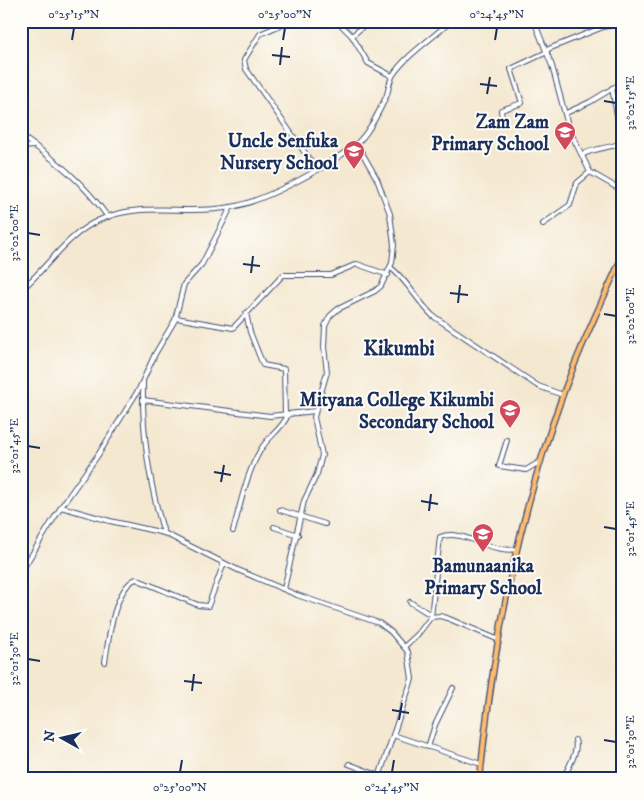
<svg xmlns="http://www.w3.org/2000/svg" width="644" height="800" font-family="'IM FELL DW Pica',serif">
	<rect width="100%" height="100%" fill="#fdfcf7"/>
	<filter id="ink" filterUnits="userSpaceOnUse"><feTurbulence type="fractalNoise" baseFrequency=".02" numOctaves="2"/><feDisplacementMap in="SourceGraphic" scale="10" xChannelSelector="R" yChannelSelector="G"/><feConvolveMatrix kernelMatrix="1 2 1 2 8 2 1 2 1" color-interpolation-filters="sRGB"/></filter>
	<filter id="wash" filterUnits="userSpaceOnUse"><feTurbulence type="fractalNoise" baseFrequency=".0096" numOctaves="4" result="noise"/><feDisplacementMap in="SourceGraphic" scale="20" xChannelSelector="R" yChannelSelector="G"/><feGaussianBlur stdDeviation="1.12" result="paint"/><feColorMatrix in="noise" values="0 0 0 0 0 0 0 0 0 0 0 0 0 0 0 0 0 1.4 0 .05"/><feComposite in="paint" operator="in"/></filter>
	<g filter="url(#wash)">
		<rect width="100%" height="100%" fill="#f4e8d0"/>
	</g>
	<g filter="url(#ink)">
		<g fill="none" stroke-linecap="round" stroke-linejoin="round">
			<g stroke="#3c4b6f" stroke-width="6">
				<g id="minor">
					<path d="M290 21 260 34 244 60 246 69 317 170"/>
					<path d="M337 21 352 36 368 63 392 76"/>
					<path d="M534 21 552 66 569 129 590 172 623 191"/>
					<path d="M352 36 369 21"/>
					<path d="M546 50 603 27 623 23"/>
					<path d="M566 113 590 102 623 82"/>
					<path d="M496 123 502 120 501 110 522 103 511 69 547 52"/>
					<path d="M21 136C58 162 81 180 108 217"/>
					<path d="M21 147 35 146"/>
					<path d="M582 155C595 147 615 148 622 142L612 88"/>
					<path d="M543 224 570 205 577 183 590 172"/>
					<path d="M391 268C407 280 417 301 433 316L538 386 563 395"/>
					<path d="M21 290C47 268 66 236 97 221 140 200 186 216 231 207 266 201 320 170 350 149 366 139 378 114 386 97 389 90 389 81 393 75 405 56 434 37 451 21"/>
					<path d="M246 313 250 332 263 365 284 369 285 415"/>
					<path d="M176 318 233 328 283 275H331L357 264 388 275"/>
					<path d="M143 382C142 433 149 484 164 533"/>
					<path d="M143 400 270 416 315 411"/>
					<path d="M507 440 499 466 526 470 541 461"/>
					<path d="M61 507 110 521 164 533 238 570 297 595 379 623 391 632 408 652 412 679 381 771 380 776 388 779"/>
					<path d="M280 510 325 524"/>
					<path d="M274 527 298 535"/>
					<path d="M233 531C241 503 246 474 261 449 269 436 282 429 288 415"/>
					<path d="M21 572 61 507 98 455 139 389 155 354 175 320 184 284 202 264 231 207"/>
					<path d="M284 589 304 501 317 474 322 455 314 417 327 372 324 347 325 326 330 316 338 309 375 291 381 286 392 263 394 245 390 214 377 179 357 144"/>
					<path d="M410 602 431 615"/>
					<path d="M431 617 440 616 447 618 499 640"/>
					<path d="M405 646 418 634 431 617 440 537C464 528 489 554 517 549"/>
					<path d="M105 662C108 642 114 588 136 579L198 605 208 606 224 563"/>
					<path d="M393 735 481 764"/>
					<path d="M428 747 435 725 453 688"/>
					<path d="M349 764 380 776 379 779"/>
					<path d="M563 779C568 767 579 752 575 740"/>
				</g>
			</g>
			<g stroke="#3c4b6f" stroke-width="7">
				<path id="major" d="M480 779C492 648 518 518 563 394 580 347 602 301 623 255"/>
			</g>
			<use href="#minor" stroke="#fff" stroke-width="4"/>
			<use href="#major" stroke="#fdbc70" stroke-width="4.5"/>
		</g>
	</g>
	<path fill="none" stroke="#1b2f5e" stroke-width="2" d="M72 40 74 28M283 40 285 28M495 40 497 28M272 55 290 57M280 65 282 47M480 84 497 86M487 94 490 77M604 101 616 103M28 233 40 235M243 264 260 266M251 273 253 256M450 293 468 295M458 303 460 285M604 314 616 316M28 446 40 448M214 472 231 475M221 482 224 465M421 501 438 504M429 511 431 494M604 527 616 529M28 659 40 661M184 681 202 683M192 691 194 674M392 710 409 713M399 720 402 703M604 740 616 742M180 772 182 760M392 772 394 760"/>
	<defs>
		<g id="school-pin" transform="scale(1.125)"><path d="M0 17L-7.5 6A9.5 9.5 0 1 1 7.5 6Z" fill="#d1495b" stroke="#fdfcf7"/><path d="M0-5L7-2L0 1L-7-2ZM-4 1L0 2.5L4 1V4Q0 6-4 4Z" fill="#fff"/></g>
	</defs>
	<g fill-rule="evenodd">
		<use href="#school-pin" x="565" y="132"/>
		<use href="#school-pin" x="354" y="151"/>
		<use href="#school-pin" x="510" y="410"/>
		<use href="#school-pin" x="483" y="534"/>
	</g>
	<g text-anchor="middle" stroke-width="4" stroke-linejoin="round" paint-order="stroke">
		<g font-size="19" font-weight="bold" fill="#1b2f5e" stroke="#fdfcf7" text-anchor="end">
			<text x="549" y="128">Zam Zam<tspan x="549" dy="22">Primary School</tspan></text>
			<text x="338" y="147">Uncle Senfuka<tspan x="338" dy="22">Nursery School</tspan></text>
			<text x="494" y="406">Mityana College Kikumbi<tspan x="494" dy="22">Secondary School</tspan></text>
			<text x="483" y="572" text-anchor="middle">Bamunaanika<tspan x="483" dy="22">Primary School</tspan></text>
		</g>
		<g font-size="21" font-weight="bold" fill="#1b2f5e" stroke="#fdfcf7">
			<text x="399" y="355">Kikumbi</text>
		</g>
	</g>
	<rect width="644" height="800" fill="none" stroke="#fdfcf7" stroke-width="55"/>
	<g transform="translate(62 738) rotate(278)" stroke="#fdfcf7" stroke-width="4" paint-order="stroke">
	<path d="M0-4L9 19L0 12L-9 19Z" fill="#1b2f5e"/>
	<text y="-8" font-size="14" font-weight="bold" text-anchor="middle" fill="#1b2f5e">N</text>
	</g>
	<rect x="28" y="28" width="588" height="744" fill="none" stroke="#1b2f5e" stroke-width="2"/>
	<g font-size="12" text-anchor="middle" fill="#1b2f5e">
		<text x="74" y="18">0°25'15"N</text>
		<text x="285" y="18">0°25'00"N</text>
		<text x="497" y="18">0°24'45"N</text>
		<text transform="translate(630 103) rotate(-90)" y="4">32°02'15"E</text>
		<text transform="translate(14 233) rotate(-90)" y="4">32°02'00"E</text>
		<text transform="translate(630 316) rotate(-90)" y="4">32°02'00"E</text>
		<text transform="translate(14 446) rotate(-90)" y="4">32°01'45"E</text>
		<text transform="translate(630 529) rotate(-90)" y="4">32°01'45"E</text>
		<text transform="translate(14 659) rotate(-90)" y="4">32°01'30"E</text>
		<text transform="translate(630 742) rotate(-90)" y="4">32°01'30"E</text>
		<text x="180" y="791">0°25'00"N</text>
		<text x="392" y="791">0°24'45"N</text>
	</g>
</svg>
